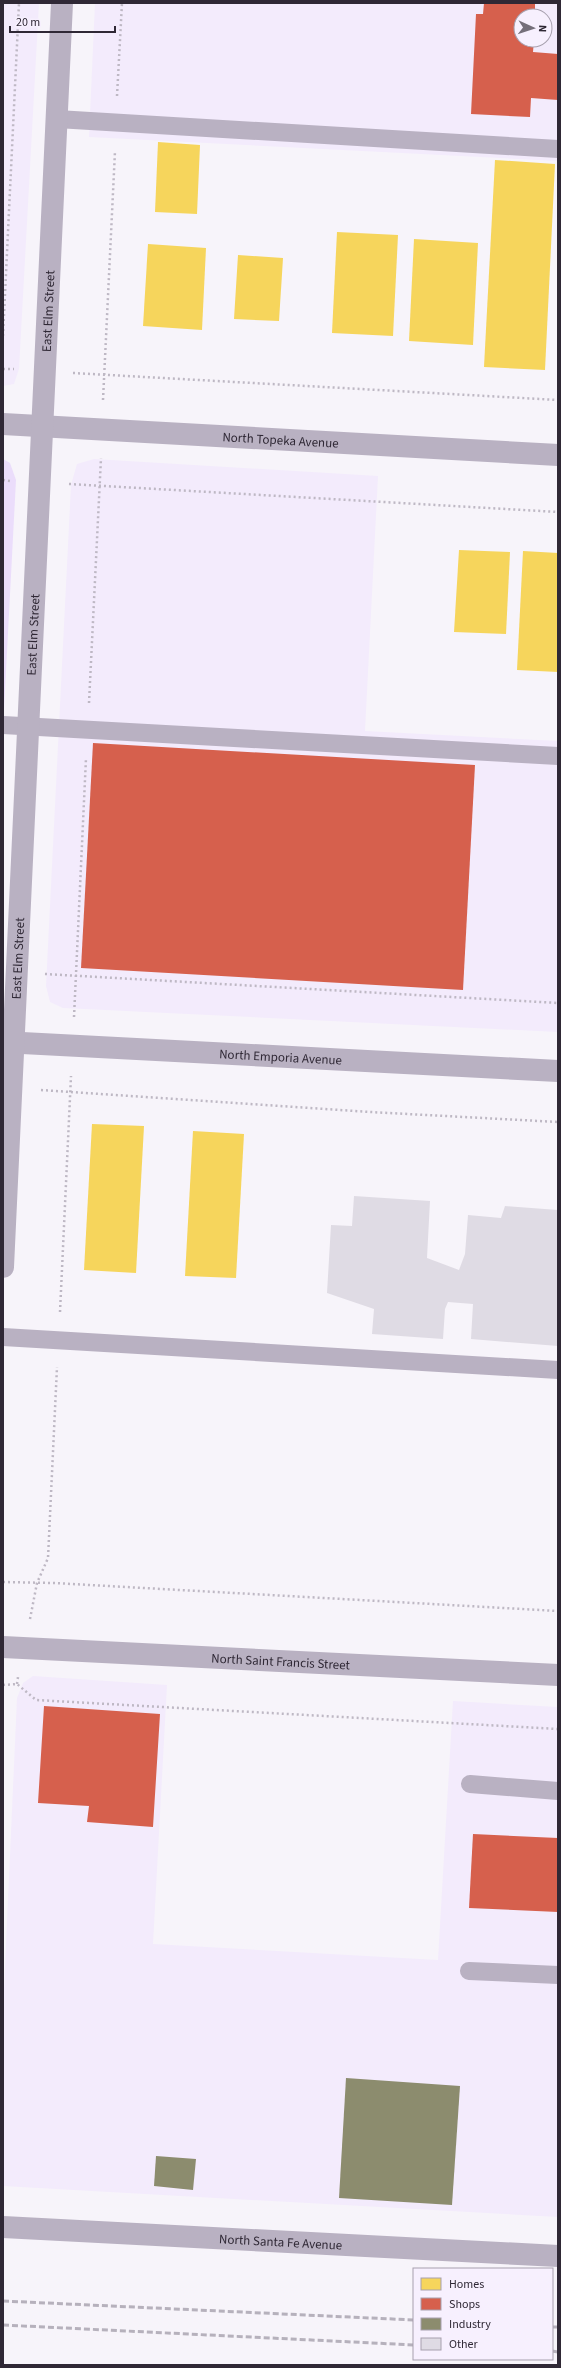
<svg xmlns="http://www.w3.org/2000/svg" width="561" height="2368" font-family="'Source Sans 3',sans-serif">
	<rect width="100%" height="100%" fill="#f7f4fa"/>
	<g fill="#f3ebfc" fill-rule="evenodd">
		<path d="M3 3H39L19 369 14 384 3 386Z"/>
		<path d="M95 3H558V161L89 137ZM521 16H545V40H521Z"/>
		<path d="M94 459 378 476 365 731 558 741V1032L63 1008 50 1002 46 986 71 485 77 464Z"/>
		<path d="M33 1676 167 1685 153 1944 438 1960 453 1701 558 1707V2217L3 2186V2012L17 1698 23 1683Z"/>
	</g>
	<path fill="#ebddfb" d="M3 459 10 463 16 480 4 709Z"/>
	<g fill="#f6d55c">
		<path d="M158 142 200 145 197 214 155 212Z"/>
		<path d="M495 160 555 164 545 370 484 367Z"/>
		<path d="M337 232 398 235 393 336 332 333Z"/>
		<path d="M414 239 478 243 473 345 409 341Z"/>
		<path d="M148 244 206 248 202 330 143 326Z"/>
		<path d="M238 255 283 258 279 321 234 319Z"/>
		<path d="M459 550 510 552 506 634 454 632Z"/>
		<path d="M523 551 558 553V672L517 670Z"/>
		<path d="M92 1124 144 1126 136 1273 84 1270Z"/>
		<path d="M193 1131 244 1134 236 1278 185 1276Z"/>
	</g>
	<g fill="#d6604d">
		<path d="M484 3H535V16H521V40H534L533 52 558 54V100L531 98 530 117 471 114 476 14H483Z"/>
		<path d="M93 743 475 765 463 990 81 968Z"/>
		<path d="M44 1706 160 1714 153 1827 87 1822 89 1806 38 1803Z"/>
		<path d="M473 1834 558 1838V1912L469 1908Z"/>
	</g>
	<g fill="#8c8c6e">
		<path d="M346 2078 460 2086 452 2205 339 2198Z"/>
		<path d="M156 2156 196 2159 193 2190 154 2186Z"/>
	</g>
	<path fill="#dfdbe4" d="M354 1196 430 1201 427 1258 459 1270 465 1254 468 1215 501 1218 505 1206 558 1210V1346L471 1339 473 1304 448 1302 445 1309 443 1339 372 1334 374 1309 327 1293 331 1225 352 1226Z"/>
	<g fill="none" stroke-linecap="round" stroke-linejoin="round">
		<g stroke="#beb8c4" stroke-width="2.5" stroke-dasharray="2 3" stroke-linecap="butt">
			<path d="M117 96 122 3"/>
			<path d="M3 336 19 3"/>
			<path d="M3 369H14"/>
			<path d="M73 373 558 400"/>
			<path d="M103 400 115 151"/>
			<path d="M3 480 10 481"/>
			<path d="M69 484 558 512"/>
			<path d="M89 703 101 458"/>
			<path d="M45 974 558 1003"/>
			<path d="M74 1017 86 758"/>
			<path d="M41 1090 370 1112 558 1122"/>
			<path d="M60 1312 71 1076"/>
			<path d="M3 1582 54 1583 558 1611"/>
			<path d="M30 1619 37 1583 48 1558 57 1367"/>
			<path d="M17 1684 18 1677"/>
			<path d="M3 1685 17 1684 36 1700 558 1729"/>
		</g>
		<g stroke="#b9b1c2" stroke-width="18">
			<path d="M57 119 558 149"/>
			<path d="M3 725 558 756"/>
			<path d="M3 1337 558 1370"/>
			<path d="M470 1784 558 1791"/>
			<path d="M469 1971 558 1975"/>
		</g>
		<g stroke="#b9b1c2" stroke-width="22">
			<path id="s1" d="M3 424 558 455"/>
			<path id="s2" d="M3 1042 558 1071"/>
			<path id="s3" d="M3 1267 62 3"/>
			<path id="s4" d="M3 1647 558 1675"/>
			<path id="s5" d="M3 2227 558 2256"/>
		</g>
		<g stroke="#b6b1bc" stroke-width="3" stroke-dasharray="6 3" stroke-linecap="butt">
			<path d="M3 2301 414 2320"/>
			<path d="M3 2325 414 2345"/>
			<path d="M552 2327H558"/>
			<path d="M552 2351 558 2352"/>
		</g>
	</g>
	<g text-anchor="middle" stroke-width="4" stroke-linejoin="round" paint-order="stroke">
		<g font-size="13" fill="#2f2835" stroke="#f7f0fe">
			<text dy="5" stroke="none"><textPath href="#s3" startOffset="957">East Elm Street</textPath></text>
			<text dy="5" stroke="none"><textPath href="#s1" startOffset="278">North Topeka Avenue</textPath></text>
			<text dy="5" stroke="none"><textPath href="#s3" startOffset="633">East Elm Street</textPath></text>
			<text dy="5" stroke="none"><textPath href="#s3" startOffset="309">East Elm Street</textPath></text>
			<text dy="5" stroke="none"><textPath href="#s2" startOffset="278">North Emporia Avenue</textPath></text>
			<text dy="5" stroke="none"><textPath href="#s4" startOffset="278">North Saint Francis Street</textPath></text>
			<text dy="5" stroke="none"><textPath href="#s5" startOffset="278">North Santa Fe Avenue</textPath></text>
		</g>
	</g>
	<rect width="561" height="2368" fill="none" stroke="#2f2835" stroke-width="8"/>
	<rect x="413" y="2268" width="140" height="92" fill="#f7f0fe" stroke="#a7a0ae"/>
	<rect x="421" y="2278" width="20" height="12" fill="#f6d55c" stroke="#a7a0ae"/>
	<text x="449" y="2288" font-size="12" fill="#2f2835">Homes</text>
	<rect x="421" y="2298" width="20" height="12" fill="#d6604d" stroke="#a7a0ae"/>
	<text x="449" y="2308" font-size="12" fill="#2f2835">Shops</text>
	<rect x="421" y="2318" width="20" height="12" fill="#8c8c6e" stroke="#a7a0ae"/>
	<text x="449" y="2328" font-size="12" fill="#2f2835">Industry</text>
	<rect x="421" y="2338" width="20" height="12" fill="#dfdbe4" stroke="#a7a0ae"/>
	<text x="449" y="2348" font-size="12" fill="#2f2835">Other</text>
	<g transform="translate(533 28) rotate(93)"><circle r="19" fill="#f7f0fe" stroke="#a7a0ae"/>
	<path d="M0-3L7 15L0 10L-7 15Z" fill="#756f7a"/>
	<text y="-6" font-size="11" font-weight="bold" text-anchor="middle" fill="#2f2835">N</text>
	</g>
	<path d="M10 26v6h105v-6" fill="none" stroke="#2f2835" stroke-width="2"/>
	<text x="16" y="26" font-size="12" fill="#2f2835" stroke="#f7f0fe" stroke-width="3" paint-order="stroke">20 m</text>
</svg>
